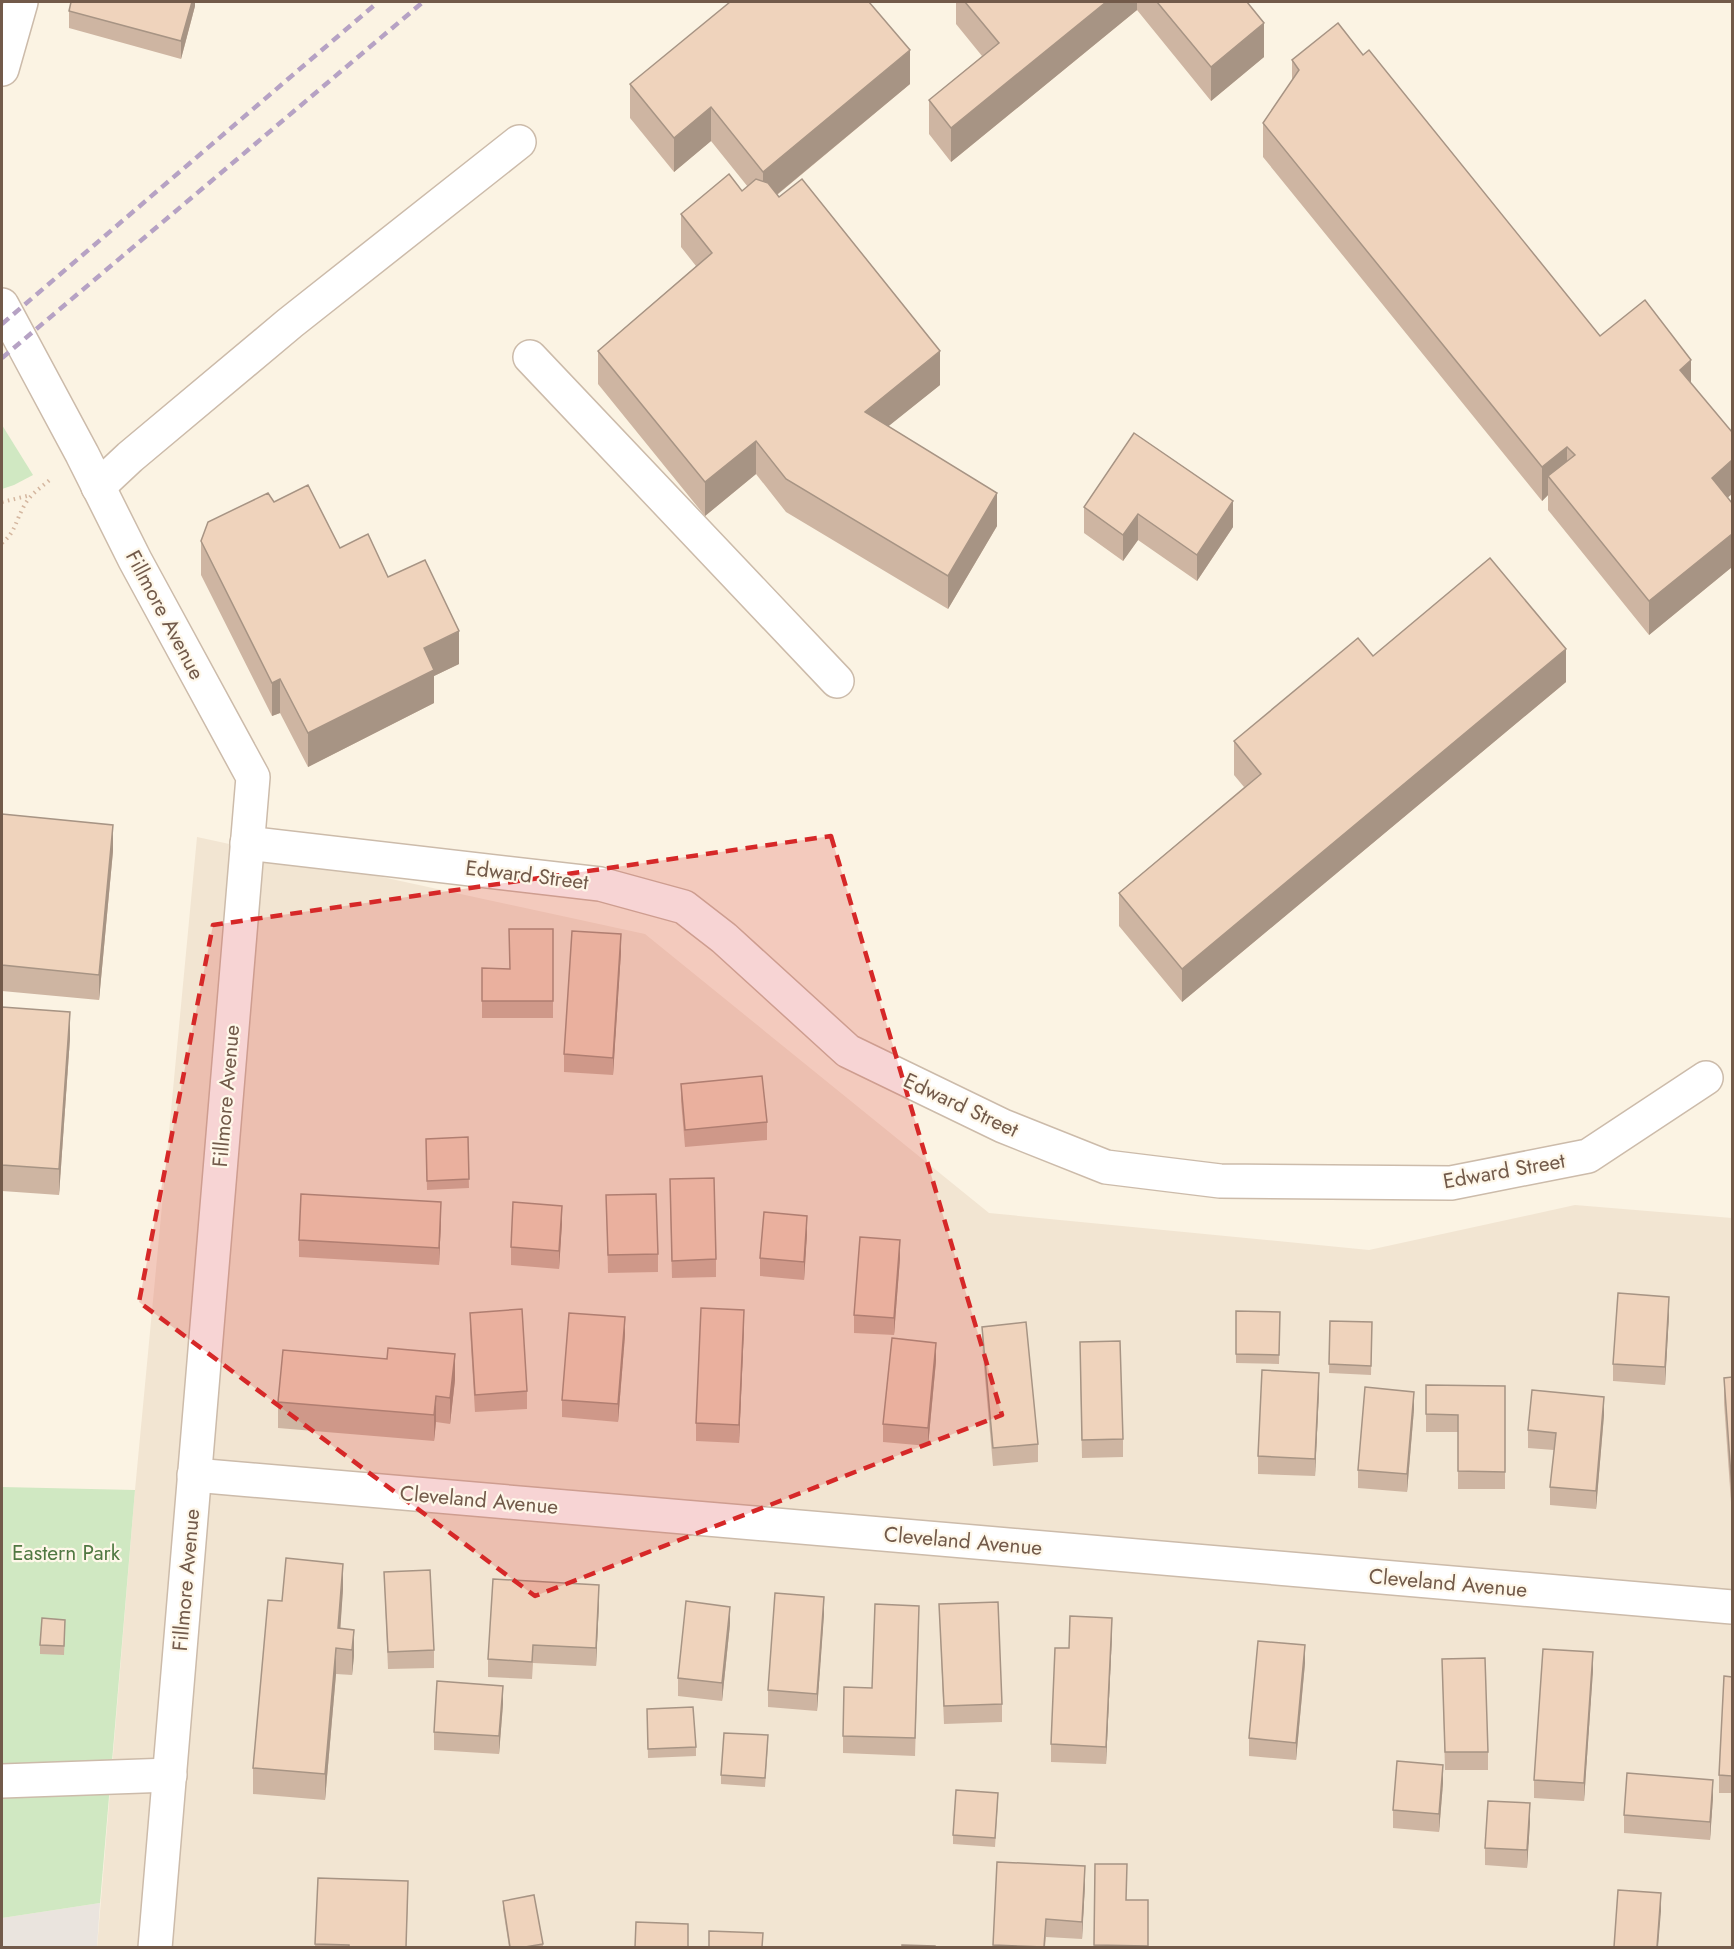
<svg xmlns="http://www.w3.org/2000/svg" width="1734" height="1949" font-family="Jost,sans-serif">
	<rect width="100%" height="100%" fill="#fbf3e3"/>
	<path fill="#f2e5d2" d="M197 837 645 934 989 1213 1369 1250 1575 1205 1732 1218V1947L97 1948 135 1490Z"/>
	<path fill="#eae4de" d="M100 1903 97 1947 2 1948V1918Z"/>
	<g fill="#d0e8c2">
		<path d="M2 425 33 475 14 485 2 489Z"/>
		<path d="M2 1487 135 1490 100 1903 2 1918Z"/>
	</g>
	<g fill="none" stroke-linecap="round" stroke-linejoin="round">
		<g stroke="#cba" stroke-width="36">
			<g id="minor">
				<path d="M2 69 21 2"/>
				<path d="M2 305 82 454 135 560 253 777 155 1948"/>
				<path d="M530 357 837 681"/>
				<path d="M98 487 130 457 290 323 519 142"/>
				<path d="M247 843 600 884 684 907 724 938 848 1051 1003 1126 1106 1167 1220 1181 1451 1183 1588 1156 1706 1078"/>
				<path d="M194 1475 1732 1607"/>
				<path d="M2 1781 170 1775"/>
			</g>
		</g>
		<g stroke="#d4b69f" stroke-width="4" stroke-dasharray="1.5 4.5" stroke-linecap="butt">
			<path d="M2 502 31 495"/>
			<path d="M2 543C15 533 16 520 24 506 30 494 42 487 52 478"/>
		</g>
		<use href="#minor" stroke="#fff" stroke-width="33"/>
		<g stroke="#b6a2c4" stroke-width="4.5" stroke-dasharray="9 6" stroke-linecap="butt">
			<path d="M2 324 378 2"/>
			<path d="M2 358 423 2"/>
		</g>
	</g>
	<g fill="#ceb5a2">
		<path d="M195 2V6L181 59 69 28V11Z"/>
		<path d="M956 2H1247L1264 57 1211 101 1137 10 951 162 929 134V100L982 56 956 24Z"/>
		<path d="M1363 55 1600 336 1691 383 1728 498 1732 503V567L1649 635 1548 510V495L1542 501 1263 157V123L1292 81V60Z"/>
		<path d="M630 84H910L777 195 940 385 888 426 997 526 948 609 786 512 756 474 705 516 598 384V351L696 266 681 247V214L742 191 748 187 711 141 674 172 630 118Z"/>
		<path d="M1233 501V527L1197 581 1138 540 1123 561 1084 533V507Z"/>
		<path d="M274 502 340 548 388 577 459 664 434 676V703L308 767 280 713 272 716 201 575V541Z"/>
		<path d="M1373 656 1566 682 1182 1002 1119 926V893L1244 787 1234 775V741Z"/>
		<path d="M2 814 113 851 99 1000 2 991Z"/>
		<path d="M553 929V1018H482V968L510 969Z"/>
		<path d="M621 952 613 1075 564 1072V1054Z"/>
		<path d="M2 1007 70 1038 59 1195 2 1191Z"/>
		<path d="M681 1084 767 1122V1140L685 1147 681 1101Z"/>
		<path d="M468 1137 469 1188 427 1190 426 1139Z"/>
		<path d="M606 1195 658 1254V1272L608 1273Z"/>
		<path d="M670 1196 716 1259V1277L672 1278Z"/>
		<path d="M441 1220 439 1265 299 1257V1240Z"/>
		<path d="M562 1223 559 1269 511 1265V1247Z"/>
		<path d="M807 1234 804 1280 760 1276V1258Z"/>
		<path d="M900 1258 894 1335 854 1333V1315Z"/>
		<path d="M1236 1311 1280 1312 1279 1364 1236 1363Z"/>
		<path d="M470 1313 527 1391V1409L475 1412 470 1330Z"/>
		<path d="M1669 1315 1665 1385 1613 1381V1364Z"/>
		<path d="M1330 1321 1372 1322 1371 1375 1329 1373Z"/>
		<path d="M982 1327 1038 1444V1462L993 1466 982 1344Z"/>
		<path d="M744 1328 739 1443 696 1441V1423Z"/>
		<path d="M625 1335 618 1422 562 1417V1400Z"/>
		<path d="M1080 1360 1123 1439V1457L1082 1458Z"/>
		<path d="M936 1361 928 1446 883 1442V1424Z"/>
		<path d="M1732 1377V1516L1724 1403V1378Z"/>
		<path d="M455 1380 450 1424 436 1422 434 1441 278 1428V1402Z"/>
		<path d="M1426 1385 1505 1386V1489H1458V1432H1426Z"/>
		<path d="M1319 1391 1315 1476 1258 1474V1456Z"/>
		<path d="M1414 1409 1407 1492 1358 1488V1470Z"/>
		<path d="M1604 1415 1596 1509 1550 1505V1487L1554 1450 1528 1448V1430Z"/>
		<path d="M384 1572 434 1650V1668L388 1669Z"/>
		<path d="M343 1589 340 1629 354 1630V1656L352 1675 336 1674 325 1800 253 1794V1768L282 1601Z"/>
		<path d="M599 1602 596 1666 533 1663 532 1679 488 1677V1659Z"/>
		<path d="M939 1604 1002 1704V1722L944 1724Z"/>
		<path d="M824 1614 817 1711 768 1707V1690Z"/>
		<path d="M730 1624 722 1701 678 1696V1678Z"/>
		<path d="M919 1624 915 1756 843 1753V1736L872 1688Z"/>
		<path d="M65 1629 64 1655 40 1654V1645Z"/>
		<path d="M1112 1635 1106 1764 1051 1762V1744L1069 1648Z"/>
		<path d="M1442 1659 1488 1752V1770H1445Z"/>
		<path d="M1305 1663 1296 1760 1249 1756V1738Z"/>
		<path d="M1593 1670 1584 1801 1534 1798V1780Z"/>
		<path d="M1732 1677V1793H1719V1775Z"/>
		<path d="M503 1704 499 1754 434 1750V1732Z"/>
		<path d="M647 1709 696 1747V1756L648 1758Z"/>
		<path d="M768 1744 765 1787 721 1784V1775Z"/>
		<path d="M1443 1783 1439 1832 1393 1828V1810Z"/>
		<path d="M1713 1797 1710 1840 1624 1833V1815Z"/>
		<path d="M998 1802 995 1847 953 1844V1835Z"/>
		<path d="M1530 1821 1527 1868 1485 1865V1848Z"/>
		<path d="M997 1862 1085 1884 1082 1939 1046 1937 1045 1947H993Z"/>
		<path d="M1095 1864 1127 1900H1148V1947H1094Z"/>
		<path d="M318 1878 408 1899 406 1947H315Z"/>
		<path d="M503 1901 543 1944V1947H509L503 1909Z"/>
	</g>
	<g fill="#a79484">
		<path d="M192 2H195V6L181 59V41Z"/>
		<path d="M1106 2H1137V10L951 162V128Z"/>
		<path d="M1264 23V57L1211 101V67Z"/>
		<path d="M910 50V84L763 206V172Z"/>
		<path d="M711 107V141L674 172V138Z"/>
		<path d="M940 351V385L865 445V412Z"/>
		<path d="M1691 360V393L1680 370Z"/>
		<path d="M756 441V474L705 516V482Z"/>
		<path d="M1567 447V480L1548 476V495L1542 501V467Z"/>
		<path d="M1732 460V494L1712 511V478Z"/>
		<path d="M997 493V526L948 609V576Z"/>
		<path d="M1233 501V527L1197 581V555Z"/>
		<path d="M1138 514V540L1123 561V535Z"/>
		<path d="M1732 534V567L1649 635V601Z"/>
		<path d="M459 631V664L434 676V703L308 767V733L424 648Z"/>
		<path d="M1566 649V682L1182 1002V969Z"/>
		<path d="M280 679V713L272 716V683Z"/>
		<path d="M113 825V851L99 1000V975Z"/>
		<path d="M621 934V952L613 1075V1058Z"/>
		<path d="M70 1012V1038L59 1195V1169Z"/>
		<path d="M441 1202V1220L439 1265V1248Z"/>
		<path d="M562 1206V1223L559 1269V1251Z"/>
		<path d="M807 1216V1234L804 1280V1262Z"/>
		<path d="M900 1240V1258L894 1335V1318Z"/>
		<path d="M1669 1297V1315L1665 1385V1367Z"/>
		<path d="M744 1310V1328L739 1443V1425Z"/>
		<path d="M625 1317V1335L618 1422V1404Z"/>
		<path d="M936 1343V1361L928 1446V1428Z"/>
		<path d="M455 1354V1380L450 1424V1398Z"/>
		<path d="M1319 1373V1391L1315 1476V1459Z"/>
		<path d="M1414 1392V1409L1407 1492V1474Z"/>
		<path d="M436 1396V1422L434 1441V1415Z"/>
		<path d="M1604 1397V1415L1596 1509V1491Z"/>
		<path d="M343 1564V1589L339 1648 338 1628Z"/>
		<path d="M599 1585V1602L596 1666V1648Z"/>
		<path d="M824 1597V1614L817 1711V1694Z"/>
		<path d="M730 1607V1624L722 1701V1683Z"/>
		<path d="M1112 1618V1635L1106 1764V1747Z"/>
		<path d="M354 1630V1656L352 1675V1650Z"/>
		<path d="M1305 1645V1663L1296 1760V1743Z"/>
		<path d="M336 1648V1674L325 1800V1774Z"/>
		<path d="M1593 1652V1670L1584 1801V1783Z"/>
		<path d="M503 1686V1704L499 1754V1736Z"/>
		<path d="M1443 1765V1783L1439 1832V1814Z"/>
		<path d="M1713 1780V1797L1710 1840V1822Z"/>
		<path d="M1530 1803V1821L1527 1868V1850Z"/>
		<path d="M1085 1866V1884L1082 1939V1922Z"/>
		<path d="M1661 1893V1911L1658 1947H1657Z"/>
	</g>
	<g fill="#efd3bc" stroke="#a79484" stroke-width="1.5">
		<path d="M71 2H192L181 41 69 11Z"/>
		<path d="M730 2H869L910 50 763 172 711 107 674 138 630 84Z"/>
		<path d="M965 2H1106L951 128 929 100 999 43Z"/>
		<path d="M1157 2H1247L1264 23 1211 67Z"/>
		<path d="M1338 23 1363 55 1369 50 1600 336 1645 300 1691 360 1680 370 1732 432V460L1712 478 1732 503V534L1649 601 1548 476 1575 455 1567 447 1542 467 1263 123 1299 70 1292 60Z"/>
		<path d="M729 174 742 191 756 179 768 183 779 197 802 179 940 351 865 412 997 493 948 576 786 479 756 441 705 482 598 351 712 253 681 214Z"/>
		<path d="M1134 433 1233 501 1197 555 1138 514 1123 535 1084 507Z"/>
		<path d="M308 485 340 548 368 534 388 577 425 560 459 631 424 648 434 670 308 733 280 679 272 683 201 541 208 522 268 493 274 502Z"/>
		<path d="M1490 558 1566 649 1182 969 1119 893 1261 774 1234 741 1358 638 1373 656Z"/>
		<path d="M2 814 113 825 99 975 2 965Z"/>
		<path d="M509 929H553V1001H482V968L510 969Z"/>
		<path d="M572 931 621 934 613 1058 564 1054Z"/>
		<path d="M2 1007 70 1012 59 1169 2 1165Z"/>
		<path d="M762 1076 767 1122 685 1130 681 1084Z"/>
		<path d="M468 1137 469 1179 427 1181 426 1139Z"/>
		<path d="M714 1178 716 1259 672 1261 670 1179Z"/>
		<path d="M301 1194 441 1202 439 1248 299 1240Z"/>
		<path d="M656 1194 658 1254 608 1255 606 1195Z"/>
		<path d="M513 1202 562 1206 559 1251 511 1247Z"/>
		<path d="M764 1212 807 1216 804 1262 760 1258Z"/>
		<path d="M860 1237 900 1240 894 1318 854 1315Z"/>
		<path d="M1618 1293 1669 1297 1665 1367 1613 1364Z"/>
		<path d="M701 1308 744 1310 739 1425 696 1423Z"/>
		<path d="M522 1309 527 1391 475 1395 470 1313Z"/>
		<path d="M1236 1311 1280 1312 1279 1355 1236 1354Z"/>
		<path d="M569 1313 625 1317 618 1404 562 1400Z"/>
		<path d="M1330 1321 1372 1322 1371 1366 1329 1364Z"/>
		<path d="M1026 1322 1038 1444 993 1448 982 1327Z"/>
		<path d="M892 1338 936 1343 928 1428 883 1424Z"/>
		<path d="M1120 1341 1123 1439 1082 1440 1080 1342Z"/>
		<path d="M388 1348 455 1354 450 1398 436 1396 434 1415 278 1402 283 1350 387 1359Z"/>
		<path d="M1262 1370 1319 1373 1315 1459 1258 1456Z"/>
		<path d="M1732 1377V1490L1724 1378Z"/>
		<path d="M1426 1385 1505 1386V1472L1458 1471V1415L1426 1414Z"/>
		<path d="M1365 1387 1414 1392 1407 1474 1358 1470Z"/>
		<path d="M1532 1390 1604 1397 1596 1491 1550 1487 1556 1433 1528 1430Z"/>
		<path d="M286 1558 343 1564 338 1628 354 1630 352 1650 336 1648 325 1774 253 1768 268 1600 282 1601Z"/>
		<path d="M430 1570 434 1650 388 1652 384 1572Z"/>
		<path d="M493 1579 599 1585 596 1648 533 1645 532 1662 488 1659Z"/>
		<path d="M775 1593 824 1597 817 1694 768 1690Z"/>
		<path d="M686 1601 730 1607 722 1683 678 1678Z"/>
		<path d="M998 1602 1002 1704 944 1706 939 1604Z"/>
		<path d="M875 1604 919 1606 915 1738 843 1736 844 1687 872 1688Z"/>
		<path d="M1070 1616 1112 1618 1106 1747 1051 1744 1055 1648H1069Z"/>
		<path d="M42 1618 65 1620 64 1646 40 1645Z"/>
		<path d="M1258 1641 1305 1645 1296 1743 1249 1738Z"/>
		<path d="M1543 1649 1593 1652 1584 1783 1534 1780Z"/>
		<path d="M1485 1658 1488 1752H1445L1442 1659Z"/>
		<path d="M1724 1676 1732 1677V1776L1719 1775Z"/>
		<path d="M437 1681 503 1686 499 1736 434 1732Z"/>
		<path d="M693 1707 696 1747 648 1749 647 1709Z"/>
		<path d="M724 1733 768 1735 765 1778 721 1775Z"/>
		<path d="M1397 1761 1443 1765 1439 1814 1393 1810Z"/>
		<path d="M1627 1773 1713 1780 1710 1822 1624 1815Z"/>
		<path d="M956 1790 998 1793 995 1838 953 1835Z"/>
		<path d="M1488 1801 1530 1803 1527 1850 1485 1848Z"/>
		<path d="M997 1862 1085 1866 1082 1922 1046 1919 1044 1947 993 1945Z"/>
		<path d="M1095 1864H1127L1126 1900H1148V1946L1094 1945Z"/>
		<path d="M318 1878 408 1881 406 1947H349V1945L315 1944Z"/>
		<path d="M1618 1890 1661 1893 1657 1947H1614Z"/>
		<path d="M534 1895 543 1944 525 1947H510L503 1901Z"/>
		<path d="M636 1922 688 1924V1947H635Z"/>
		<path d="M709 1931 763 1933 762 1947H709Z"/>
		<path d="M902 1945 935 1946V1947H902Z"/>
	</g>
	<path fill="#d62828" fill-opacity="0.2" stroke="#d62828" stroke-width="4.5" stroke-dasharray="12 8" stroke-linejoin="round" d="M831 836 1002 1415 535 1596 139 1302 213 925Z"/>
	<g text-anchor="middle" stroke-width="4.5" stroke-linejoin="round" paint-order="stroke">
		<g font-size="21" fill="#725a4a" stroke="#fef7e9">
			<text transform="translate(165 615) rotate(62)" y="7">Fillmore Avenue</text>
			<text transform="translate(527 875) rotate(7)" y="7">Edward Street</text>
			<text transform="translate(226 1096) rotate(-85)" y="7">Fillmore Avenue</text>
			<text transform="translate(961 1105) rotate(25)" y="7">Edward Street</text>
			<text transform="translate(1504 1171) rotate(-10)" y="7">Edward Street</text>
			<text transform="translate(479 1500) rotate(5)" y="7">Cleveland Avenue</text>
			<text transform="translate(963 1541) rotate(5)" y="7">Cleveland Avenue</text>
			<text transform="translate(186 1580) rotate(-85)" y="7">Fillmore Avenue</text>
			<text transform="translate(1448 1583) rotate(5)" y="7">Cleveland Avenue</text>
		</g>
		<g font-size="21" fill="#507842" stroke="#fef7e9">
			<text x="66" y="1560">Eastern Park</text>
		</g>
	</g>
	<rect width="1734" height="1949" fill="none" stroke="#725a4a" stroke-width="6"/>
</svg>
